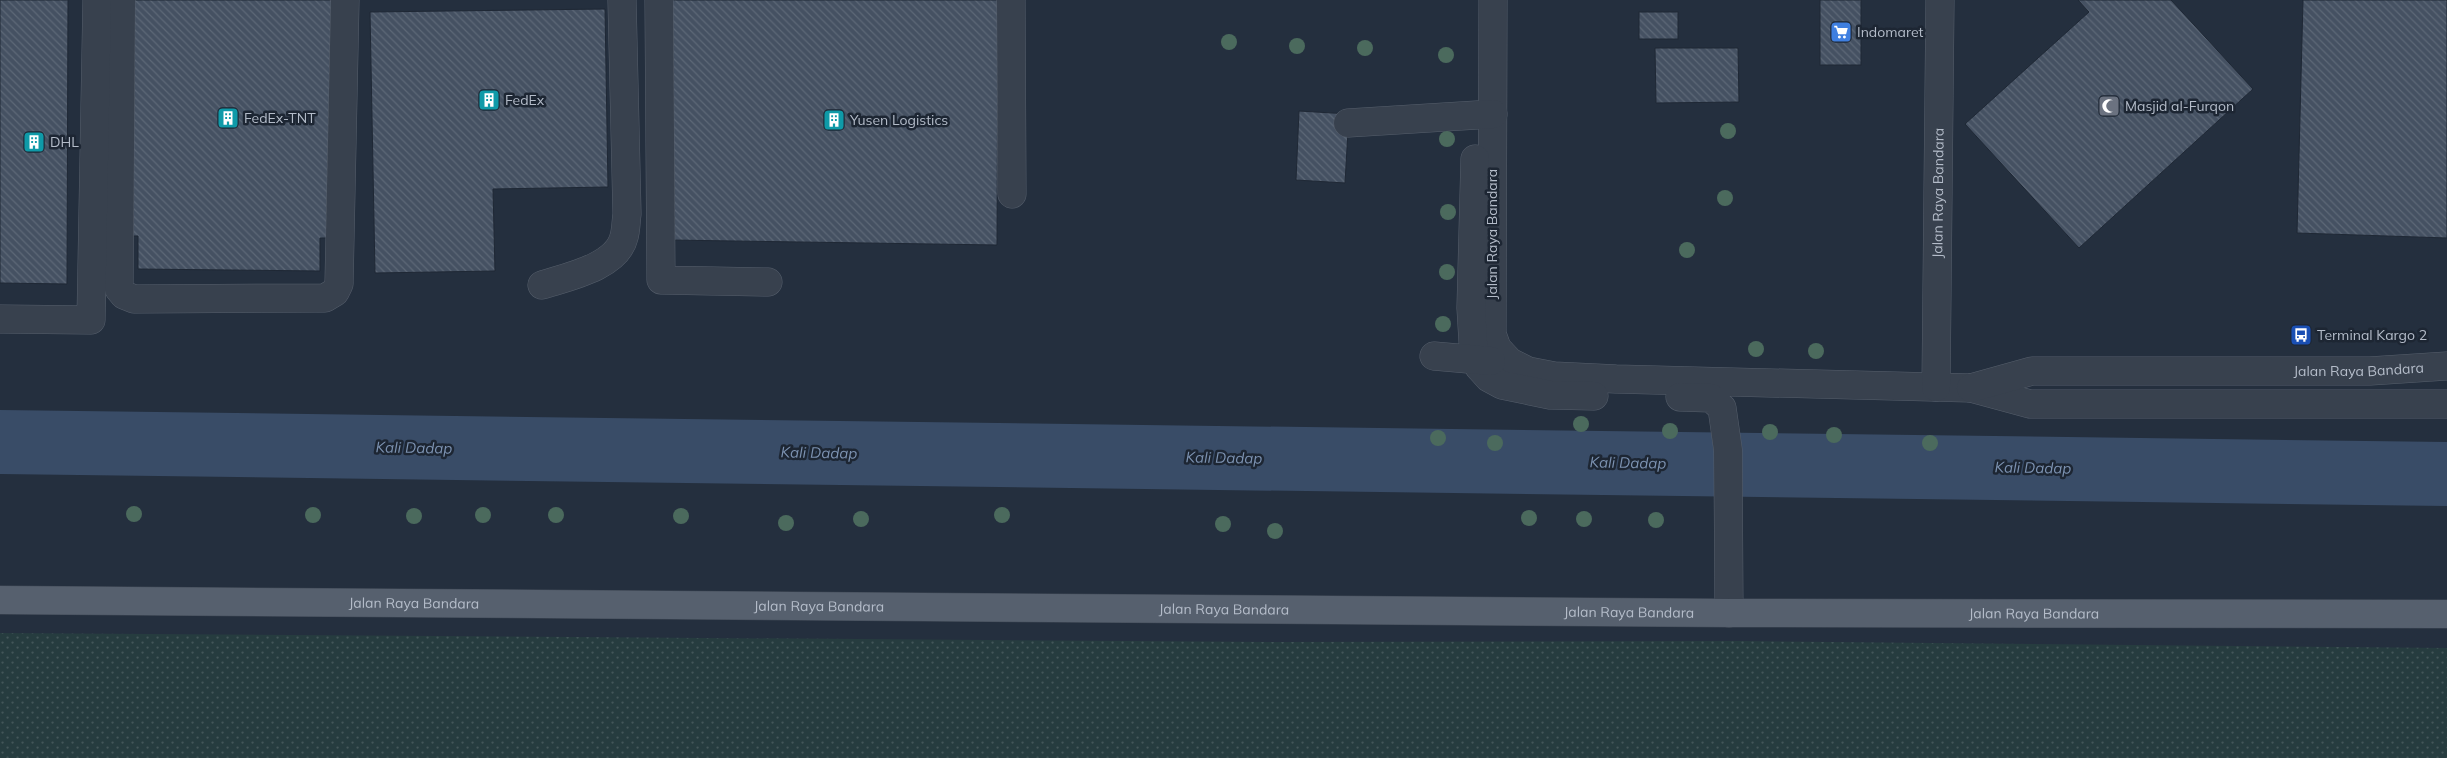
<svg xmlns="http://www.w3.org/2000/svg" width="2447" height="758" font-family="Mulish,sans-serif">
	<defs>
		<pattern id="grass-dots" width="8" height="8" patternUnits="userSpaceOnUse" patternTransform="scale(1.25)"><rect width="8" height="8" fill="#263c3f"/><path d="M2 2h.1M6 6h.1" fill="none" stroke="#435659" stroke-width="1.8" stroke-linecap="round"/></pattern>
		<pattern id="building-back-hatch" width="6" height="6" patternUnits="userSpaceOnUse" patternTransform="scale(1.25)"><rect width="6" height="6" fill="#455162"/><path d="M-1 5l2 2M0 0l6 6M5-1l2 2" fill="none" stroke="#5d6877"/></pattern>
	</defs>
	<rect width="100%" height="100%" fill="#242f3e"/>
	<path fill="url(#grass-dots)" d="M0 633 1279 642 1738 641 2447 648V758H0Z"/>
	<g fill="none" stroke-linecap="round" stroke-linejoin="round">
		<path stroke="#394c67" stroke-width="64" d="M0 442 2447 474"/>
	</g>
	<g fill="url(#building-back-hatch)" stroke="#1f2835">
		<path d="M0 0H68L67 284 0 283Z"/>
		<path d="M124 0H332V238H320V271L138 269V236H123Z"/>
		<path d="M671 0H998L997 245 669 240Z"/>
		<rect x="1820" y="0" width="41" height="65"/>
		<path d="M2078 0H2171L2253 89 2079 248 1965 124 2089 12Z"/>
		<path d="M2303 0H2447V238L2297 233Z"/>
		<path d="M605 9 608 187 493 189 495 271 375 273 370 12Z"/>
		<rect x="1639" y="12" width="39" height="27"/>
		<path d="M1655 48H1738L1739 102 1656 103Z"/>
		<path d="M1299 111 1349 114 1345 183 1296 180Z"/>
	</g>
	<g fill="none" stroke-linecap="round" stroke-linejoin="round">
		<g stroke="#565f6c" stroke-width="29">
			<g id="minor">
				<path d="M121 0 119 289 124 295 134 299 325 298 335 292 339 284 345 0"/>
				<path d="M659 0 661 280 768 282"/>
				<path d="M1011 0 1012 194"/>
				<path d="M1493 0 1492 334 1497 348 1510 362 1528 371 1554 376 1616 379 1971 388 2030 404H2447"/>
				<path d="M1348 123 1493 114"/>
				<path d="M1475 159 1471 308 1474 358 1479 367 1489 378 1502 385 1550 395 1594 396"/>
				<path d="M542 285C567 277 617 267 624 237 626 230 626 221 627 214L622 0"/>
				<path d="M0 319 91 320 97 0"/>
				<path d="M1434 356 1491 361"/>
				<path id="s1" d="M1936 387 1940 0"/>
				<path id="s2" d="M1971 388 2032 371H2370L2447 366"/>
				<path d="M1680 397 1711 398 1722 408 1728 450 1729 613"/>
			</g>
		</g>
		<g stroke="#414a57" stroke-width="29">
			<g id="major">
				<path id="s3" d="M0 600 1729 613 2447 614"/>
			</g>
		</g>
		<use href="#minor" stroke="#38414e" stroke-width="28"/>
		<use href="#major" stroke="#56606e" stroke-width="28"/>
	</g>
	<g fill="#4b6a5d">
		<circle cx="1229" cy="42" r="8"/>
		<circle cx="1297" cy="46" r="8"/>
		<circle cx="1365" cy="48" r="8"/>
		<circle cx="1446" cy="55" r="8"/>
		<circle cx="1728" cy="131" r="8"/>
		<circle cx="1447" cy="139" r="8"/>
		<circle cx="1725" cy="198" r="8"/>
		<circle cx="1448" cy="212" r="8"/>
		<circle cx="1687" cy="250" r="8"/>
		<circle cx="1447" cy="272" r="8"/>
		<circle cx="1443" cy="324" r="8"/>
		<circle cx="1756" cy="349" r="8"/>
		<circle cx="1816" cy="351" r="8"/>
		<circle cx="1581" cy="424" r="8"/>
		<circle cx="1670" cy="431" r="8"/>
		<circle cx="1770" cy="432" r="8"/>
		<circle cx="1834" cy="435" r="8"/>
		<circle cx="1438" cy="438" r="8"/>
		<circle cx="1495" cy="443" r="8"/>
		<circle cx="1930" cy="443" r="8"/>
		<circle cx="134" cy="514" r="8"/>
		<circle cx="313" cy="515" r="8"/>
		<circle cx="483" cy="515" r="8"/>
		<circle cx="556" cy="515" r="8"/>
		<circle cx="1002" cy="515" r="8"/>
		<circle cx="414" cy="516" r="8"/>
		<circle cx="681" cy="516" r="8"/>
		<circle cx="1529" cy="518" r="8"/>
		<circle cx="861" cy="519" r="8"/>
		<circle cx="1584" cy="519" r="8"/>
		<circle cx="1656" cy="520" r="8"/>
		<circle cx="786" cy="523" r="8"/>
		<circle cx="1223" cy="524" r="8"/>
		<circle cx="1275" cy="531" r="8"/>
	</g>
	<defs>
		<g id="supermarket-square" transform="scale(1.125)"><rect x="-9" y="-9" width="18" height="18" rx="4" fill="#3f7fe0" stroke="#1d2633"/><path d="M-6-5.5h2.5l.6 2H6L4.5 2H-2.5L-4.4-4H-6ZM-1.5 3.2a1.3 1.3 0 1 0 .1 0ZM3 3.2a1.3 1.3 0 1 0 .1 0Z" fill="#fff"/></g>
		<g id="building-square" transform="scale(1.125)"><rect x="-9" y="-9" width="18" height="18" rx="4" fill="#0f9aa8" stroke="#1d2633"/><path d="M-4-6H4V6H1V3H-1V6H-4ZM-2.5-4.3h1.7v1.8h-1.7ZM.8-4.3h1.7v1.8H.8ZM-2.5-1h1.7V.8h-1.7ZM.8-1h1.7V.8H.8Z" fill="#fff"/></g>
		<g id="mosque-square" transform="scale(1.125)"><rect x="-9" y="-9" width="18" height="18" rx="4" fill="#6b7280" stroke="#1d2633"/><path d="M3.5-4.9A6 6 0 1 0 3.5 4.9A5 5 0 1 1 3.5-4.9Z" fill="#fff"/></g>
		<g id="bus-square" transform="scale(1.125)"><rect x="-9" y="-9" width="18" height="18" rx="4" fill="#1a4fb4" stroke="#1d2633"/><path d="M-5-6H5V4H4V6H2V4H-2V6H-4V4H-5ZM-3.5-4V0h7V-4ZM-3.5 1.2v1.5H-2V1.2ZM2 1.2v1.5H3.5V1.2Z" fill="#fff"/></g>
	</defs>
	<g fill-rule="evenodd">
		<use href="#supermarket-square" x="1841" y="32"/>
		<use href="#building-square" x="489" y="100"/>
		<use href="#mosque-square" x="2109" y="106"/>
		<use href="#building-square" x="228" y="118"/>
		<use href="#building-square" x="834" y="120"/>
		<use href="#building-square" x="34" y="142"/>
		<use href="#bus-square" x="2301" y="335"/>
	</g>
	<g text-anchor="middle" stroke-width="5" stroke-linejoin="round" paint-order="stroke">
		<g font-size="14" fill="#b4bcc9" stroke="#1d2633" text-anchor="start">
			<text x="1857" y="37">Indomaret</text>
			<text x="505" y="105">FedEx</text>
			<text x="2125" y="111">Masjid al-Furqon</text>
			<text x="244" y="123">FedEx-TNT</text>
			<text x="850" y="125">Yusen Logistics</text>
			<text x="50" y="147">DHL</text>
			<text x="2317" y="340">Terminal Kargo 2</text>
		</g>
		<g font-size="14" fill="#b4bcc9" stroke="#1d2633">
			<text dy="5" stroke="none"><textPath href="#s1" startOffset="194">Jalan Raya Bandara</textPath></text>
			<text transform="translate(1492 234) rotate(-90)" y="5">Jalan Raya Bandara</text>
			<text dy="5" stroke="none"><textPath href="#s2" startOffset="390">Jalan Raya Bandara</textPath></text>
			<text dy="5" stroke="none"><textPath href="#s3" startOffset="414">Jalan Raya Bandara</textPath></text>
			<text dy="5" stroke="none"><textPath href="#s3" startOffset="819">Jalan Raya Bandara</textPath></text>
			<text dy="5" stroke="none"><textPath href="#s3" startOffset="1224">Jalan Raya Bandara</textPath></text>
			<text dy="5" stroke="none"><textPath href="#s3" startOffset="1629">Jalan Raya Bandara</textPath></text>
			<text dy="5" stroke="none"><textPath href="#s3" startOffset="2034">Jalan Raya Bandara</textPath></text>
		</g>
		<g font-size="15" font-style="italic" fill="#7c92b1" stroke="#1d2633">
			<text transform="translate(414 448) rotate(1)" y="5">Kali Dadap</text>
			<text transform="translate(819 453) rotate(1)" y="5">Kali Dadap</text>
			<text transform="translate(1224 458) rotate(1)" y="5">Kali Dadap</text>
			<text transform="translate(1628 463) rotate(1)" y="5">Kali Dadap</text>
			<text transform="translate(2033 468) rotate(1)" y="5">Kali Dadap</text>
		</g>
	</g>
</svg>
